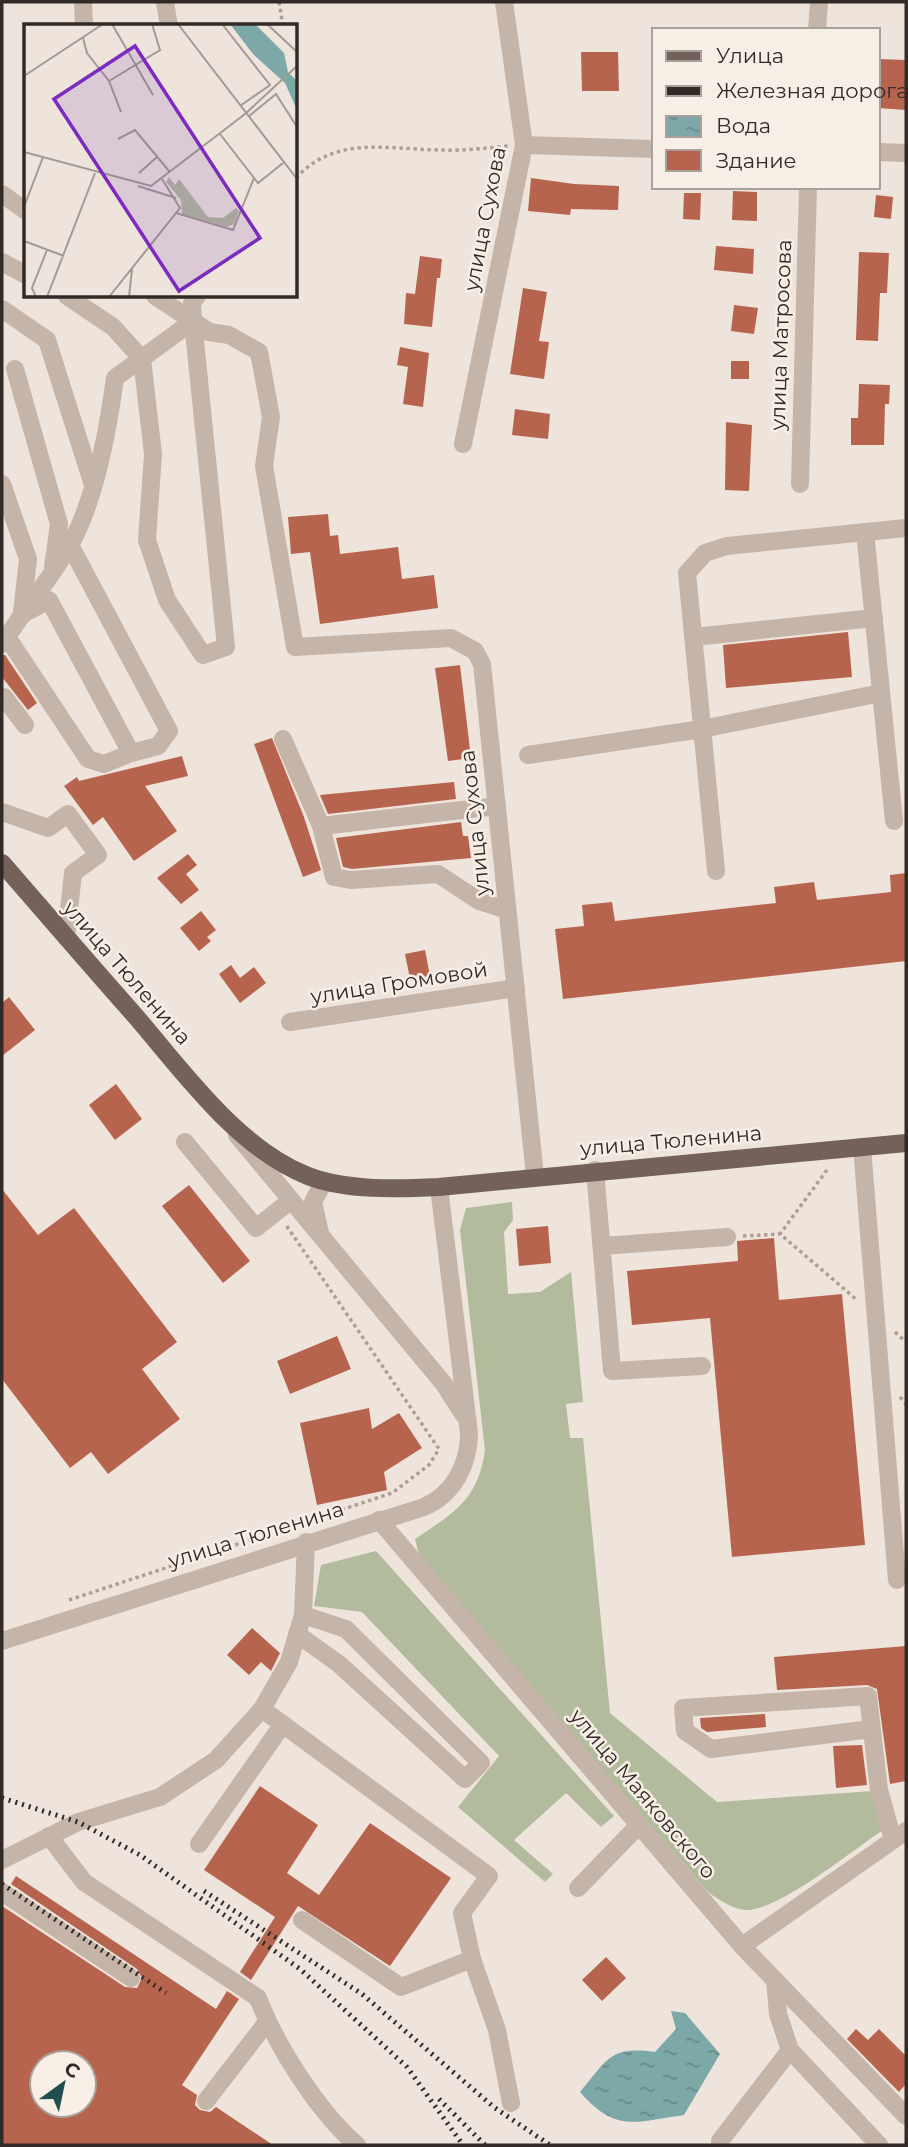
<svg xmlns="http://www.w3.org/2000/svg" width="908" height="2147" font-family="Montserrat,sans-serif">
	<defs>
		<pattern id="water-ripples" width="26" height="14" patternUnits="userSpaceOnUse" patternTransform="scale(1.75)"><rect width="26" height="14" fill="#7da8a8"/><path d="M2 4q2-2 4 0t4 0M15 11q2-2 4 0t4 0" fill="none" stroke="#678989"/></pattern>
	</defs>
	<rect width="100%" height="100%" fill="#eee4db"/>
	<g fill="#b2bb9c">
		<path d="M512 1202 513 1220 504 1232 508 1294 540 1292 571 1272 583 1402 566 1404 570 1438H583L610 1713 717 1802 873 1791 883 1830C853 1850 782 1908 748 1910 735 1911 720 1900 709 1893L420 1559 415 1539C455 1512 478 1500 485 1450L460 1230 466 1208Z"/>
		<path d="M376 1551 614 1816 601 1827 566 1793 514 1840 553 1874 545 1882 458 1807 499 1756 362 1612 314 1606 321 1565Z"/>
	</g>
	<path fill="url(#water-ripples)" d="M671 2011 685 2013 720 2054 684 2115C634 2122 616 2133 580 2092 608 2059 610 2046 655 2052L676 2029Z"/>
	<g fill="#b7644f" fill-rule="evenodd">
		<path d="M581 52H618L619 91H582Z"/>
		<path d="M878 59 906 60V110L878 108Z"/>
		<path d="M531 178 574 184 619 186 618 210 571 209 570 215 528 211Z"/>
		<path d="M733 191 757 192V221L732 220Z"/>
		<path d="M684 193H701L700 220 683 219Z"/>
		<path d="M876 195 893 197 891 219 874 217Z"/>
		<path d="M716 246 754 249 753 274 714 270Z"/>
		<path d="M859 252 889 253 887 293H880L878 341 856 340Z"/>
		<path d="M420 256 442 259 440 278H437L432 327 404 324 406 293 415 294Z"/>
		<path d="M523 288 547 292 539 341 549 342 544 379 510 374Z"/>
		<path d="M734 305 758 308 754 334 731 331Z"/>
		<path d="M400 347 429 353 423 407 403 404 408 367 397 365Z"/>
		<rect x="731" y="361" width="18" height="18"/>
		<path d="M859 384 890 385 889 404H885L884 445H851V418H858Z"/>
		<path d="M515 409 550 414 548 439 512 435Z"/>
		<path d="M726 422 752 425 749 491 725 490Z"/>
		<path d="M328 514 330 536 338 535 340 554 398 547 402 579 434 575 438 608 320 624 310 552 291 554 288 517Z"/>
		<path d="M848 632 852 677 726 688 723 645Z"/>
		<path d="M2 655H5L37 703 28 710 2 677Z"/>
		<path d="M460 665 471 758 448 761 435 668Z"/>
		<path d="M272 738 304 817 321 870 303 877 254 744Z"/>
		<path d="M182 756 188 776 145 786 177 831 134 861 103 817 93 825 64 786 77 777 79 781Z"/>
		<path d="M454 782 456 799 328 814 320 795Z"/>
		<path d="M461 822 463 836H468L471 858 352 869 343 867 336 838Z"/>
		<path d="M188 854 197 865 186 874 199 890 181 904 157 878Z"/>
		<path d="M906 873V961L563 999 555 929 584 926 582 905 612 902 615 921 776 903 774 887 814 882 817 900 891 892 890 875Z"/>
		<path d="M201 911 216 930 207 937 211 941 199 951 180 928Z"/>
		<path d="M425 950 430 976 410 979 405 954Z"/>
		<path d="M231 965 240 978 254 967 266 983 240 1003 219 974Z"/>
		<path d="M9 997 35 1030 2 1056V1003Z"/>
		<path d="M116 1084 142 1119 115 1140 89 1105Z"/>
		<path d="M189 1185 250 1261 223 1283 162 1206Z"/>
		<path d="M2 1189 38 1235 74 1208 177 1342 142 1369 180 1419 108 1474 91 1452 70 1468 2 1379Z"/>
		<path d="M548 1226 551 1263 519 1266 516 1229Z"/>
		<path d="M774 1238 779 1300 842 1294 865 1545 732 1557 710 1318 632 1325 627 1271 738 1261 737 1241Z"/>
		<path d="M337 1336 351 1369 290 1394 277 1361Z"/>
		<path d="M369 1408 372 1429 399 1413 422 1448 384 1472 387 1490 317 1505 300 1423Z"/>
		<path d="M252 1628 280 1653 271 1671 261 1662 249 1675 227 1655Z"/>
		<path d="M906 1646V1781L890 1784 877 1689 867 1685 777 1690 774 1657Z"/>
		<path d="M765 1714 766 1727 707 1732 701 1728 700 1718Z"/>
		<path d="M862 1745 867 1785 836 1788 833 1746Z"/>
		<path d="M260 1786 318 1825 287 1873 319 1895 370 1823 451 1878 390 1966 298 1906 251 1980 240 1972 275 1917 204 1870Z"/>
		<path d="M16 1876 216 2009 227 1991 239 1999 182 2085 197 2095 195 2105 200 2110 210 2112 216 2107 273 2145H2V1906L125 1987 137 1988 142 1978 137 1969 11 1884ZM42 2063H84V2105H42Z"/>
		<path d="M606 1957 626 1978 602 2001 582 1980Z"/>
		<path d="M856 2029 868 2040 879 2029 906 2056V2084L899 2092 847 2039Z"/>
	</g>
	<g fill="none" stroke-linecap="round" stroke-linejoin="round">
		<g stroke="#b09e93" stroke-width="3.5" stroke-dasharray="3.5 3.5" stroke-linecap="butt">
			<path d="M279 2 283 26"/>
			<path d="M296 178C336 134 390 150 443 150 464 151 486 148 508 146"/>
			<path d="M827 1170 780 1234 857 1300"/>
			<path d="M743 1236 780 1234"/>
			<path d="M895 1332 906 1342"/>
			<path d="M900 1397 906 1404"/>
			<path d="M69 1600 392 1493 429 1465 439 1449 286 1225"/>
		</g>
		<g stroke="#c5b4a8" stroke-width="18">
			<path d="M83 2 84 26"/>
			<path d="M165 2 169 26"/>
			<path d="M817 30 819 2"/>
			<path d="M524 145 654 149"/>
			<path d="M878 152 906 153"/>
			<path d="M2 194 26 211"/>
			<path d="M2 262 26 275"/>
			<path d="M67 296 113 327 142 359 153 454 147 540 167 600 203 655 226 647 193 321"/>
			<path d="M155 296 193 321"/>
			<path d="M197 296 192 303 193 321 209 332 229 335 259 352 271 417 264 466 295 647 451 638 475 651 482 664 535 1176"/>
			<path d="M2 309 47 340 92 482"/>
			<path d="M15 369 59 524 53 567"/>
			<path d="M463 444 524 145 504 2"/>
			<path d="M2 484 28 559 22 612"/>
			<path d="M800 484 808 187"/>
			<path d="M865 532 894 821"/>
			<path d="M21 615 49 600 131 753 158 746 169 731 70 545"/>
			<path d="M7 637 88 759 104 764 131 753"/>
			<path d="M694 637 874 618"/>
			<path d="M2 644C24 611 50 579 70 545 96 499 108 430 115 378L193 321"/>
			<path d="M2 700 4 697 25 725"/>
			<path d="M283 739 321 826 334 877 351 880 438 874 479 901 507 910"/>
			<path d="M528 755 702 729 881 693"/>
			<path d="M2 812 48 828 68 814 98 855 73 873 66 937"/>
			<path d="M321 826 497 806"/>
			<path d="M716 871 687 573 705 553 727 546 906 528"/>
			<path d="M290 1022 516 988"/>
			<path d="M237 1135 444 1384 464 1415"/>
			<path d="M185 1142 256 1228 290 1201"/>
			<path d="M862 1147 897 1580"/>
			<path d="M595 1170 612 1371 702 1366"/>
			<path d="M320 1233 313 1202 324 1181"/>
			<path d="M602 1246 727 1237"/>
			<path d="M379 1520 742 1946 906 2116"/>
			<path d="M297 1634 339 1664 465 1779 481 1763 346 1629 303 1615"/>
			<path d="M2 1641 424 1507C454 1494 469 1464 469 1433L439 1187"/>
			<path d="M262 1709 489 1876 462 1913 472 1959 401 1987 302 1920"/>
			<path d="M871 1729 711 1749 685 1731 683 1708 868 1696 879 1790 893 1840"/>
			<path d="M49 1836 84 1882 258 1998C276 2045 318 2112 357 2145"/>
			<path d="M199 1844 283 1724"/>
			<path d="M2 1860 78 1822 160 1797 216 1760 262 1709 289 1662 303 1615 306 1542"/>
			<path d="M578 1888 639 1825"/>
			<path d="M2 1892 131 1978"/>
			<path d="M742 1946 906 1831"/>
			<path d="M472 1959 497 2030 511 2103"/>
			<path d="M775 1980 778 2014 790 2050 879 2145"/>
			<path d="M206 2101 267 2022"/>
			<path d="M720 2145V2141L790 2050"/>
		</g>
		<path stroke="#73615a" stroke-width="18" d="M2 863C47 915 92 967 138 1019 185 1074 239 1149 308 1176 347 1191 398 1189 439 1187L906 1143"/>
		<g stroke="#322a27" stroke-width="5" stroke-dasharray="2 5" stroke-linecap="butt">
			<path d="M2 1798 78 1822 140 1855 300 1969 407 2067 463 2145"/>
			<path d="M2 1884 166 1993"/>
			<path d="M204 1891 362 1994 495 2108 550 2145"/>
			<path d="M439 2099 485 2145"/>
		</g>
	</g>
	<g text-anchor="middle" stroke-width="5" stroke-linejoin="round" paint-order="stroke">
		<g font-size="21" fill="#322a27" stroke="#f7eee6">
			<text transform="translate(485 219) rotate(-79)" y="7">улица Сухова</text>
			<text transform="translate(781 335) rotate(-88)" y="7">улица Матросова</text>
			<text transform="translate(475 823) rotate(-96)" y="7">улица Сухова</text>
			<text transform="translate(127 973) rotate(49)" y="7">улица Тюленина</text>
			<text transform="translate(399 983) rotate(-9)" y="7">улица Громовой</text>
			<text transform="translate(671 1141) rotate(-5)" y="7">улица Тюленина</text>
			<text transform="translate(256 1535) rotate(-17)" y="7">улица Тюленина</text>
			<text transform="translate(643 1794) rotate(50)" y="7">улица Маяковского</text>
		</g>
	</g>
	<g transform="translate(24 24)">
		<rect width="273" height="273" fill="#eee4db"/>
		<path d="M145 153 151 161 155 155 184 193 199 194 212 184 215 187 210 200 203 203 158 190 157 176 142 158Z" fill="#b2bb9c"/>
		<path d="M206 0H231L260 29 264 48 273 57V86L261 59 229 30Z" fill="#7da8a8"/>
		<path fill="none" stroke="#a39a93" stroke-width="2" d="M88 0 129 71M154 0 273 155M198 0 246 61 216 82M243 0 273 28M59 14 63 29 85 57 97 88M0 52 79 0M85 57 136 26 128 0M224 93 252 70 273 103M94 115 111 106 145 147M0 128 127 162 221 90 273 42M115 149 133 133M230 154 234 159 259 139M114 162 152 174M0 183 19 133M152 189 209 206 230 154 196 110M0 217 40 232M12 273 8 264 23 226M23 273 71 149M85 273 156 184 138 155M105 273 108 245"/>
		<path fill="#7b2cbf" fill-opacity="0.15" stroke="#7b2cbf" stroke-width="3.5" d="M111 22 236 214 155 267 30 75Z"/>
		<rect width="273" height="273" fill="none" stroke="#322a27" stroke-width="3.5"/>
	</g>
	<rect width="908" height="2147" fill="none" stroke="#322a27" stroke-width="7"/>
	<rect x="652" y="28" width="228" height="161" fill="#f7eee6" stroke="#a8a09a" stroke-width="2"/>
	<rect x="666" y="51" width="35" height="10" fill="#73615a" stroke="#a8a09a" stroke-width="2"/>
	<text x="716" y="63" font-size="21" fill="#322a27">Улица</text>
	<rect x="666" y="86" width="35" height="10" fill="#322a27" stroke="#a8a09a" stroke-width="2"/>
	<text x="716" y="98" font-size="21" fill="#322a27">Железная дорога</text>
	<rect x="666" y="116" width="35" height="21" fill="url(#water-ripples)" stroke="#a8a09a" stroke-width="2"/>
	<text x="716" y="133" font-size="21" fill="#322a27">Вода</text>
	<rect x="666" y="150" width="35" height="21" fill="#b7644f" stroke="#a8a09a" stroke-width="2"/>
	<text x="716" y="168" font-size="21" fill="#322a27">Здание</text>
	<g transform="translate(63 2084) rotate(33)"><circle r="33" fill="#f7eee6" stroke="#a8a09a" stroke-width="2"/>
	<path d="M0-5L12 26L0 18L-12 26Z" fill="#224e4f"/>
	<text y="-10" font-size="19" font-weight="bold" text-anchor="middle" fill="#322a27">С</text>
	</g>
</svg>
